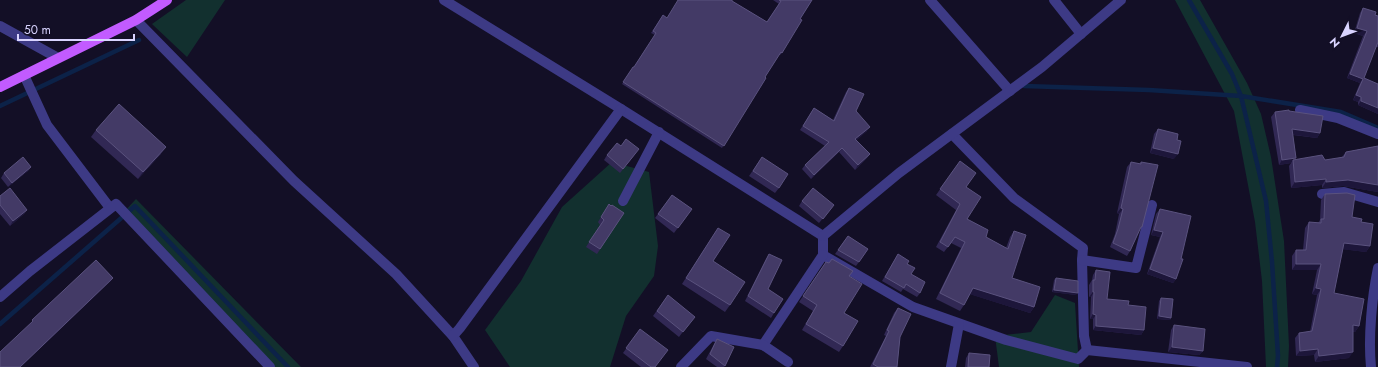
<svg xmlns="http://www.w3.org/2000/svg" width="1378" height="367" font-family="Jost,sans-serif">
	<rect width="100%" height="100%" fill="#130f26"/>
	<g fill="#12302f">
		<path d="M186 0H225L187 57 152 24Z"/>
		<path d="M1175 0H1200L1247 83 1261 114 1271 157 1284 241 1289 346 1288 367H1266L1262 281 1255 222 1234 111Z"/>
		<path d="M612 162 649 172 658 246 654 276 626 316 610 367H510L485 330 521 281 562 207Z"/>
		<path d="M136 199 301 367H271L124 212Z"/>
		<path d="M1055 295 1075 303 1079 367H999L995 336 1031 332Z"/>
	</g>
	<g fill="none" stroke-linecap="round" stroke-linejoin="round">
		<g stroke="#0c2248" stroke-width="4.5">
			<path d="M1189 0 1232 74 1241 96 1266 201 1272 262 1278 356 1277 367"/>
			<path d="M1024 86 1149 90 1241 96 1341 112 1378 128"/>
			<path d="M0 106 139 40"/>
			<path d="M0 324 135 206 288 367"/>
		</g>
		<g stroke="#3d3a85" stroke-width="10">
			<path d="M444 0 621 109 823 236"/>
			<path d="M930 0 1010 91"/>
			<path d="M1054 0 1081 34"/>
			<path d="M136 20 294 181 396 274 453 336 474 367"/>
			<path d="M0 26 58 58"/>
			<path d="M24 75 47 125 110 208"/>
			<path d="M1300 110 1338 118 1378 134"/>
			<path d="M952 134 1014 198 1083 248 1082 260 1084 336 1087 350"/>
			<path d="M1322 194 1344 192 1378 202"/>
			<path d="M623 201 659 132"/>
			<path d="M823 236V255L913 307 1006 340 1078 359 1087 350 1247 367"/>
			<path d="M823 236 899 173 1042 67 1121 0"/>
			<path d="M1082 260 1136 268 1152 205"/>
			<path d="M0 297 30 271 116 204 270 367"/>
			<path d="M453 336 460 328 621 109"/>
			<path d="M763 345 823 255"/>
			<path d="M681 367 711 336 763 345 788 362"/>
			<path d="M951 367 959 324"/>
			<path d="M1371 367C1368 337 1372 297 1378 268"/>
		</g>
		<path stroke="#c25bff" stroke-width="10" d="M0 87 136 20 167 0"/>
	</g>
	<g fill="#312854">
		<path d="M773 0H812L800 19 782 53 780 55H779L765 77 722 148 622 84 633 67H634L655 35 651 33 663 15 667 18 732 1 767 22 779 4Z"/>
		<path d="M1363 8 1378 16V47H1376L1364 78 1378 84V114L1358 105V102L1353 100 1360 83 1347 78 1363 36 1354 33 1360 13Z"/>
		<path d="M849 88 856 111 867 131 856 140 870 154 867 158 855 170 839 152 811 179 802 169 805 165 825 146 800 130 814 108 833 120 846 92Z"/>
		<path d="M1289 111 1320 133 1317 138 1293 135 1296 158 1295 160H1325L1341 158 1346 152 1378 146V192L1343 186 1322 188V185L1291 188 1289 166 1291 163 1279 165 1271 117 1275 112Z"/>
		<path d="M1158 129 1174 159 1150 153 1154 134Z"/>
		<path d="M96 130 161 154 138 179 91 137Z"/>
		<path d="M621 146 636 153 620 173 604 160 607 155Z"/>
		<path d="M762 157 779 188 775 193 749 176Z"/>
		<path d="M960 161 967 219 986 237 1006 248 1010 237 1014 231 1012 278 1034 307 1030 313 970 294 964 305 960 311 936 299 961 248 951 243 944 252 936 247 956 210 936 195Z"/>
		<path d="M1131 162 1139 164 1141 162 1138 232 1130 251 1127 256 1110 247 1115 234 1119 214 1117 213 1127 167Z"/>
		<path d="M31 167 28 171 8 187 1 178 4 173Z"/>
		<path d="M1325 194 1352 217 1361 222 1370 246 1366 252 1343 249 1334 293 1359 326 1355 332H1353L1349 358 1315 362 1314 355 1296 356 1295 338 1299 333 1310 332 1317 295 1312 294 1317 270H1292V256L1296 250H1303L1305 228 1309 222 1318 223 1320 220 1321 200Z"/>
		<path d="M672 195 692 209 674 233 655 218Z"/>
		<path d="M0 196 27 210 24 214 10 226 0 214Z"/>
		<path d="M802 201 834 205 819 223 799 206Z"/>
		<path d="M609 204 624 213 597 254 586 247 600 225 598 222Z"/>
		<path d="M1160 209 1176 279 1173 283 1147 274 1160 237 1151 235 1156 214Z"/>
		<path d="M718 228 713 261 730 305 725 312 682 284Z"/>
		<path d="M848 236 868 249 856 266 835 254Z"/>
		<path d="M769 254 768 289 774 313 771 318 745 301 766 259Z"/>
		<path d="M898 254 907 264 911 274 920 293 917 297 903 289 901 292 882 281Z"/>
		<path d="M826 262 849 276 844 313 843 346 839 352 802 330 813 311 799 302Z"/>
		<path d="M1096 270 1107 299 1128 305 1144 330 1141 335 1093 330V319H1090L1091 297H1089V285L1092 280 1093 275Z"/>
		<path d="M1056 278 1076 295 1052 292 1054 280Z"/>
		<path d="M668 295 691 321 679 337 653 316Z"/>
		<path d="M1161 298 1171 318 1170 320 1157 319 1159 301Z"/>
		<path d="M898 308 900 337 897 367H870L886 336 884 335 894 313Z"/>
		<path d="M1174 325 1203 351 1199 355 1168 352 1171 330Z"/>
		<path d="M640 329 656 367H641L623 353Z"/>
		<path d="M717 339 734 347 724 367H717L706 359 714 344Z"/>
		<path d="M969 353 989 367H965L966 358Z"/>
	</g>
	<g fill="#1d163a">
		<path d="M1357 28 1367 31 1363 36 1354 33Z"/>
		<path d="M1350 74 1363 79 1360 83 1347 78Z"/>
		<path d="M1356 95 1361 97 1358 102 1353 100Z"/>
		<path d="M1361 101 1378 108V114L1358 105Z"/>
		<path d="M870 127 867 131 853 144 855 139Z"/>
		<path d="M1292 129 1320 133 1317 138 1288 134Z"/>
		<path d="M166 147 161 154 138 179 143 172Z"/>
		<path d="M842 148 839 152 811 179 814 175Z"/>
		<path d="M1153 148 1178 154 1174 159 1150 153Z"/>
		<path d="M870 154 867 158 855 170 858 165Z"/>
		<path d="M1296 158 1293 163V160L1291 163 1279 165 1282 160Z"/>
		<path d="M31 167 28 171 8 187 12 183Z"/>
		<path d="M1326 179 1322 185 1291 188 1295 182Z"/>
		<path d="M1348 180 1378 185V192L1343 186 1322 188 1326 182Z"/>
		<path d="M1121 208 1123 209 1119 214 1117 213Z"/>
		<path d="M27 210 24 214 10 226 13 221Z"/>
		<path d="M1154 230 1163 232 1160 237 1151 235Z"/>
		<path d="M1344 243 1370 246 1366 252 1340 249Z"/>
		<path d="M1296 264H1321L1317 270H1292Z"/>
		<path d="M1150 269 1176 279 1173 283 1147 274Z"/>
		<path d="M113 278 111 281 21 367H20Z"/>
		<path d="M973 288 1034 307 1030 313 969 294Z"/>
		<path d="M1316 288 1321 289 1317 295 1312 294Z"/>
		<path d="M1054 290 1078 293 1076 295 1052 292Z"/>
		<path d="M1093 292H1094L1091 297H1089Z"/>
		<path d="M1093 314 1096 315 1093 319H1090Z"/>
		<path d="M1159 316 1171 318 1170 320 1157 319Z"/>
		<path d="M1353 325 1359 326 1355 332 1349 331Z"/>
		<path d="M1096 326 1144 330 1141 335 1093 330Z"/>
		<path d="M1172 347 1203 351 1199 355 1168 352Z"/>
		<path d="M1318 349 1314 355 1296 356 1300 351Z"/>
		<path d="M1353 352 1349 358 1315 362 1319 356Z"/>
	</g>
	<g fill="#433a66" stroke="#5a527e">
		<path d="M678 0H732V1L767 22 781 1 779 0H812L800 19 802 20 782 53 781 52 765 77 766 78 724 146 623 82 633 67H634L656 33 653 31 663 15 667 18Z"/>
		<path d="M1363 8 1376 12 1375 15 1378 16V42L1364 78 1378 84V108L1361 101V97L1356 95 1363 79 1350 74 1367 31 1357 28Z"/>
		<path d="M849 88 864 94 856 111 870 127 855 139 870 154 858 165 842 148 814 175 805 165 829 142 803 126 814 108 834 121Z"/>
		<path d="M119 104 166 147 143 172 96 130Z"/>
		<path d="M1289 110V111L1323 116 1320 133 1292 129 1296 158 1282 160 1275 112Z"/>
		<path d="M1158 129 1178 134 1177 140 1181 141 1178 154 1153 148Z"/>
		<path d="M626 139 639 149 623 169 607 155 617 143 621 146Z"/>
		<path d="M1378 146V185L1348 180 1326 182V179L1295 182 1293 160 1322 155 1325 160 1344 157 1346 152Z"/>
		<path d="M23 157 31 167 12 183 4 173Z"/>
		<path d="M762 157 788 174 779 188 753 171Z"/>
		<path d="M960 161 976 173 966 187 981 197 967 219 988 230 986 237 1008 249 1014 231 1026 235 1012 278 1040 287 1034 307 973 288 964 305 940 293 965 242 955 237 948 247 940 242 960 204 940 189Z"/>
		<path d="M1131 162 1141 164V162L1158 165 1142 227H1141L1130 251 1113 243 1118 229 1123 209 1121 208Z"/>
		<path d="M10 188 27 210 13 221 0 205V196Z"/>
		<path d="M813 188 834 205 823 219 802 201Z"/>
		<path d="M1347 193 1355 195 1352 217 1362 219 1361 222 1373 224 1370 246 1344 243 1334 293 1364 299 1359 326 1353 325V352L1319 356 1318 349 1300 351 1299 333 1312 331 1321 289 1316 288 1321 264H1296V250H1306L1309 222 1321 223V219H1324L1325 194Z"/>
		<path d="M672 195 692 209 678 228 658 214Z"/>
		<path d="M609 204 611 206 612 205 624 213 600 249 589 242 604 220 601 217Z"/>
		<path d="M1160 209 1191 216 1181 259H1183L1176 279 1150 269 1163 232 1154 230Z"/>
		<path d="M718 228 730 235 713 261 745 282 730 305 686 278Z"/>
		<path d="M848 236 868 249 859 262 838 250Z"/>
		<path d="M769 254 782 260 768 289 783 299 774 313 748 296Z"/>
		<path d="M898 254 909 261 907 264 915 268 911 274 925 282 920 293 906 284 904 288 885 277Z"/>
		<path d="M832 259 853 271 849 276 862 284 844 313 858 321 843 346 806 324 817 305 803 296 826 262 829 263Z"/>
		<path d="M96 260 113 278 20 367H0V352L33 321 32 320Z"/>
		<path d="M1096 270 1110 272 1107 299 1129 301 1128 305 1146 307 1144 330 1096 326V315L1093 314 1094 292H1093V280H1095Z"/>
		<path d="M1056 278 1078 281V293L1054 290Z"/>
		<path d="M668 295 695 317 683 332 657 311Z"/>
		<path d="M1161 298 1173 299 1171 318 1159 316Z"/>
		<path d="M898 308 911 314 900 337 897 367H878L873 364 889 331 887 330Z"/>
		<path d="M1174 325 1205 329 1203 351 1172 347Z"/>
		<path d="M640 329 668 350 655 367H651L626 348Z"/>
		<path d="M717 339 734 347 725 366 710 354Z"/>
		<path d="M969 353 990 355 989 367H968Z"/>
	</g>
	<g transform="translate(1342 36) rotate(228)" stroke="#130f26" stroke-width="3" paint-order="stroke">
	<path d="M0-3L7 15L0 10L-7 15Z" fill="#d9d4ff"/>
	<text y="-6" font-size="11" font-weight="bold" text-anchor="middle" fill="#d9d4ff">N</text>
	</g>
	<path d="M18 34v6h116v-6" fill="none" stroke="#d9d4ff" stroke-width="2"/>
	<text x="24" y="34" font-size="12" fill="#d9d4ff" stroke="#130f26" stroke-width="3" paint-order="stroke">50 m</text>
</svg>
